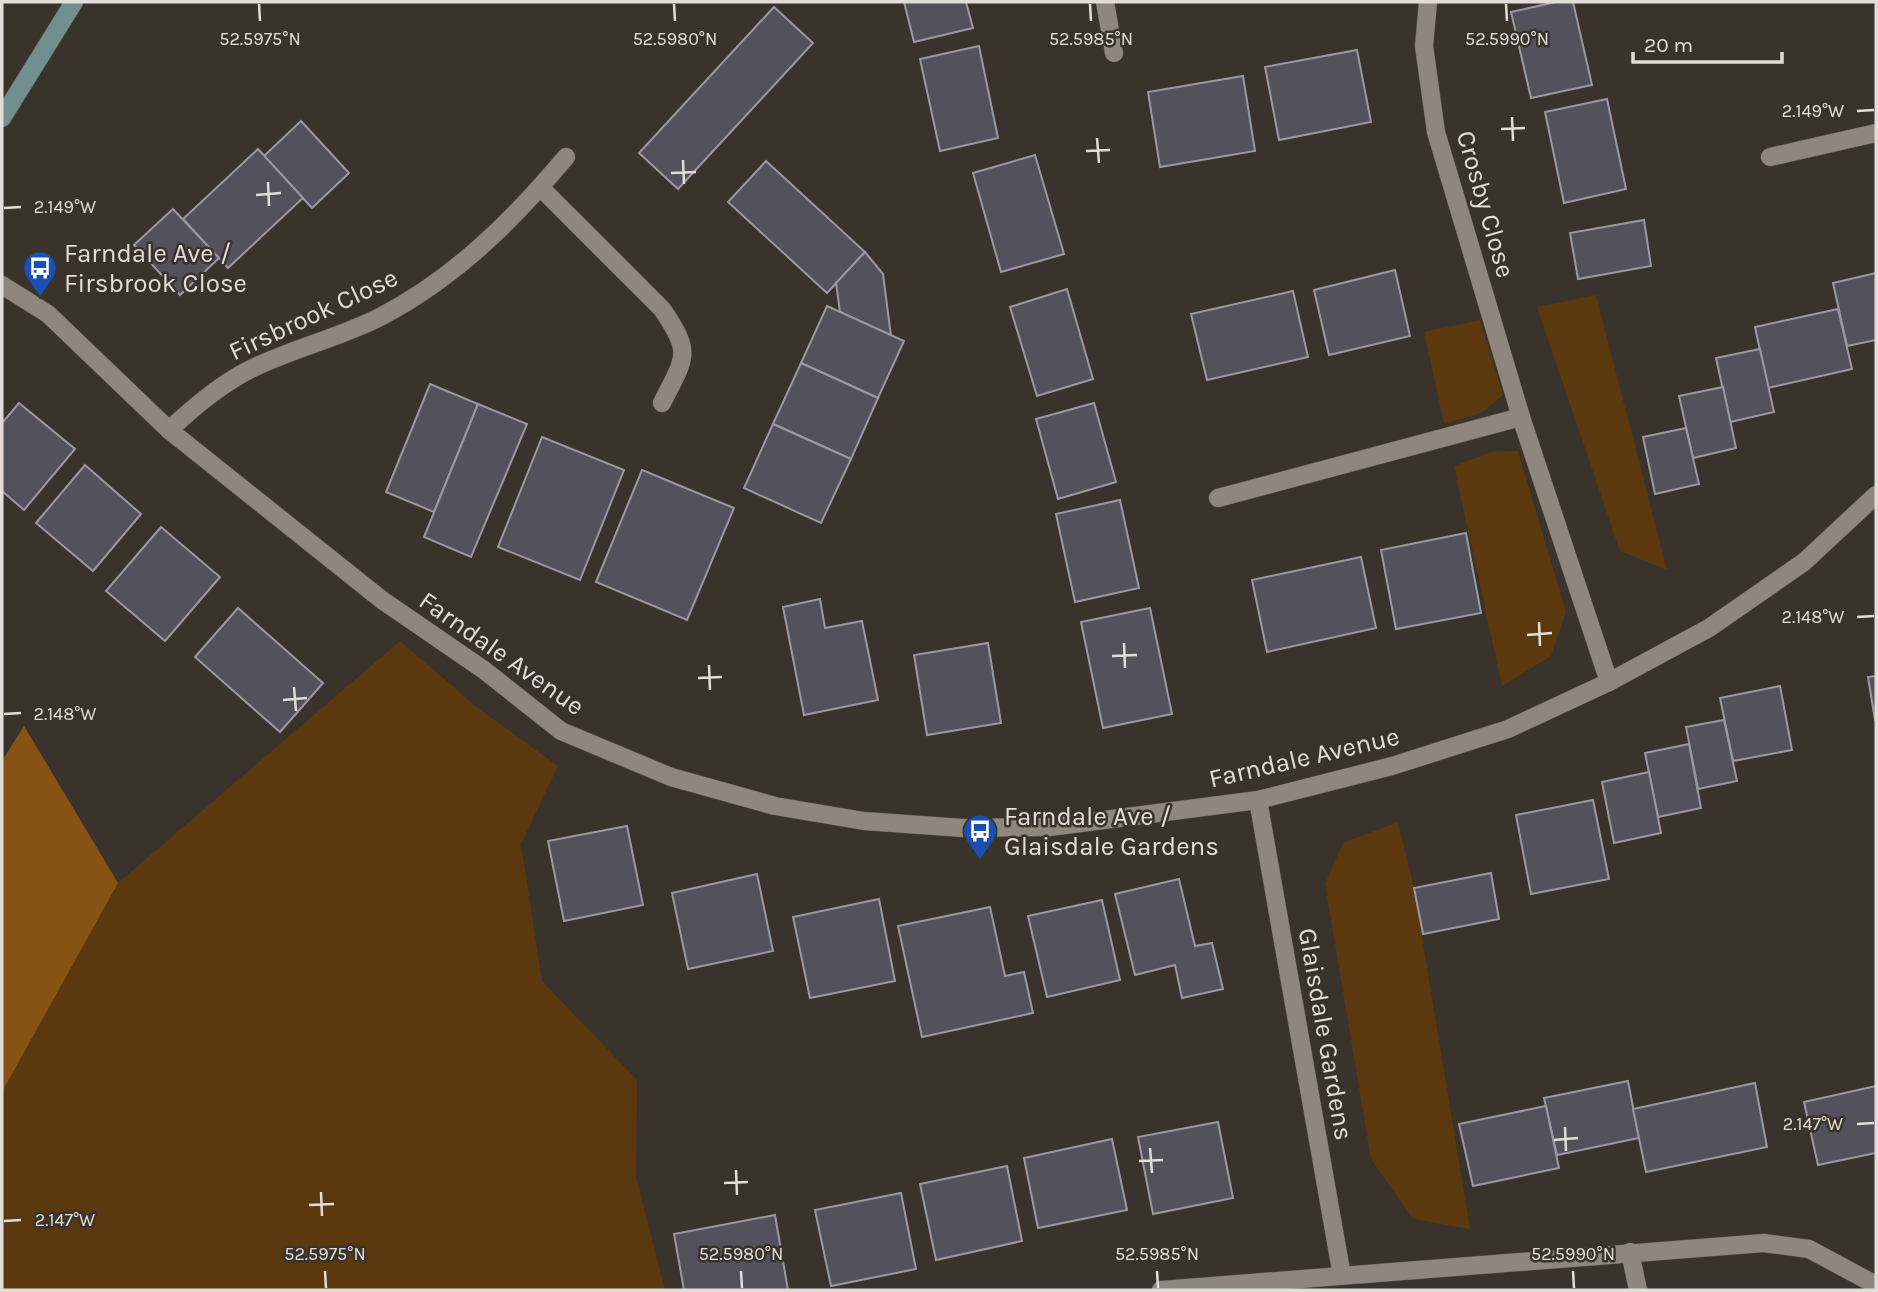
<svg xmlns="http://www.w3.org/2000/svg" width="1878" height="1292" font-family="Karla,sans-serif">
	<rect width="100%" height="100%" fill="#3a332b"/>
	<g fill="#5c380e">
		<path d="M1596 295 1667 570 1620 551 1537 307Z"/>
		<path d="M1480 320 1503 395 1481 413 1444 424 1424 332Z"/>
		<path d="M1518 451 1566 612 1551 656 1502 686 1454 466 1491 452Z"/>
		<path d="M400 641 479 709 558 766 521 844 542 981 637 1080 636 1177 665 1290H2V761L24 726 118 883Z"/>
		<path d="M1398 822 1414 888 1470 1229 1413 1219 1371 1159 1325 884 1343 843Z"/>
	</g>
	<path fill="#875314" d="M24 726 118 883 2 1092V761Z"/>
	<g fill="#53515c" stroke="#9a98a3" stroke-width="2">
		<path d="M904 2H966L973 28 914 42Z"/>
		<path d="M1556 2H1573L1592 85 1531 98 1511 12Z"/>
		<path d="M774 7 813 43 678 189 639 153Z"/>
		<path d="M979 46 998 138 940 151 920 59Z"/>
		<path d="M1357 50 1371 122 1279 140 1265 67Z"/>
		<path d="M1243 76 1255 151 1160 167 1148 92Z"/>
		<path d="M1607 99 1626 189 1564 203 1545 112Z"/>
		<path d="M301 121 349 173 312 208 264 156Z"/>
		<path d="M258 149 303 198 228 268 183 219Z"/>
		<path d="M1035 155 1064 254 1001 272 973 173Z"/>
		<path d="M766 161 865 252 827 293 728 202Z"/>
		<path d="M173 209 219 258 180 295 134 245Z"/>
		<path d="M1644 220 1651 266 1578 279 1570 233Z"/>
		<path d="M865 252 883 274 891 336 840 312 836 283Z"/>
		<path d="M1395 270 1410 336 1329 355 1314 290Z"/>
		<path d="M1876 273V340L1847 346 1833 283Z"/>
		<path d="M1067 289 1093 379 1037 396 1010 307Z"/>
		<path d="M1293 291 1308 357 1207 380 1191 314Z"/>
		<path d="M827 306 904 341 878 398 801 363Z"/>
		<path d="M1838 309 1852 369 1768 388 1755 327Z"/>
		<path d="M1760 349 1774 412 1730 422 1716 358Z"/>
		<path d="M801 363 878 398 851 459 773 424Z"/>
		<path d="M430 384 478 404 434 512 386 492Z"/>
		<path d="M1723 387 1736 448 1693 458 1679 396Z"/>
		<path d="M19 403 75 449 24 510 2 491V423Z"/>
		<path d="M1094 403 1116 482 1058 499 1036 419Z"/>
		<path d="M478 404 527 424 471 557 424 537Z"/>
		<path d="M773 424 851 459 821 523 744 488Z"/>
		<path d="M1686 428 1699 484 1655 494 1643 437Z"/>
		<path d="M542 437 624 470 580 580 498 547Z"/>
		<path d="M85 465 141 514 93 571 36 523Z"/>
		<path d="M642 470 734 508 687 620 596 582Z"/>
		<path d="M1120 500 1139 588 1075 602 1056 514Z"/>
		<path d="M161 527 220 577 165 641 106 591Z"/>
		<path d="M1466 533 1481 613 1396 629 1381 550Z"/>
		<path d="M1361 557 1376 628 1267 652 1252 580Z"/>
		<path d="M820 599 825 628 862 621 878 700 804 715 783 607Z"/>
		<path d="M238 608 323 683 280 732 195 657Z"/>
		<path d="M1150 608 1172 714 1103 728 1081 622Z"/>
		<path d="M988 643 1001 723 927 735 914 655Z"/>
		<path d="M1876 676V720H1875L1868 677Z"/>
		<path d="M1780 686 1792 750 1733 761 1720 698Z"/>
		<path d="M1724 720 1737 781 1698 789 1686 727Z"/>
		<path d="M1689 744 1701 808 1658 817 1645 753Z"/>
		<path d="M1649 772 1661 833 1614 843 1602 782Z"/>
		<path d="M1593 800 1609 879 1531 894 1516 815Z"/>
		<path d="M627 826 643 905 564 921 548 841Z"/>
		<path d="M1491 873 1499 919 1423 934 1414 888Z"/>
		<path d="M757 874 773 951 688 969 672 893Z"/>
		<path d="M1179 879 1195 946 1212 943 1223 989 1182 998 1175 965 1135 975 1115 894Z"/>
		<path d="M879 899 895 981 810 998 793 917Z"/>
		<path d="M1102 900 1120 980 1047 997 1028 916Z"/>
		<path d="M990 907 1005 976 1024 972 1033 1013 922 1037 898 926Z"/>
		<path d="M1628 1081 1639 1138 1557 1155 1544 1098Z"/>
		<path d="M1755 1083 1767 1147 1646 1172 1633 1109Z"/>
		<path d="M1876 1086V1153L1818 1165 1804 1102Z"/>
		<path d="M1546 1106 1559 1168 1473 1186 1459 1124Z"/>
		<path d="M1218 1122 1233 1198 1153 1214 1138 1137Z"/>
		<path d="M1112 1139 1127 1210 1038 1228 1024 1158Z"/>
		<path d="M1007 1166 1022 1241 936 1260 920 1184Z"/>
		<path d="M901 1193 916 1269 831 1286 815 1210Z"/>
		<path d="M775 1215 788 1290H684L674 1234Z"/>
	</g>
	<g fill="none" stroke-linecap="round" stroke-linejoin="round">
		<g stroke="#58514b" stroke-width="19">
			<g id="lane">
				<path d="M1770 157 1876 133"/>
				<path d="M1630 1252 1638 1290"/>
			</g>
		</g>
		<g stroke="#58514b" stroke-width="19">
			<g id="street">
				<path d="M1105 2 1114 53"/>
				<path d="M1428 2 1424 46 1436 132 1521 417 1609 682"/>
				<path d="M540 187 662 309C693 354 685 357 662 403"/>
				<path d="M2 285 48 314 169 430 382 600 484 670 561 731 671 777 775 806 864 821 963 828 1050 827 1258 800 1392 766 1508 729 1609 682 1709 628 1804 562 1876 495"/>
				<path d="M169 430C193 408 216 388 245 372 288 349 338 339 382 316 456 277 513 220 566 157"/>
				<path d="M1218 498 1521 417"/>
				<path d="M1258 800 1342 1276"/>
				<path d="M1161 1290 1764 1243 1809 1249 1876 1285"/>
			</g>
		</g>
		<g stroke="#58514b" stroke-width="19">
			<path id="secondary" d="M2 118 74 2"/>
		</g>
		<use href="#lane" stroke="#8f867d" stroke-width="18"/>
		<use href="#street" stroke="#8f867d" stroke-width="18"/>
		<use href="#secondary" stroke="#708f8e" stroke-width="18"/>
	</g>
	<path fill="none" stroke="#e2ddd9" stroke-width="2.5" d="M259 4 260 21M674 4 675 21M1090 4 1091 21M1506 4 1507 21M1857 111 1874 110M1512 117 1513 141M1501 129 1525 128M1097 138 1099 163M1086 151 1110 150M683 160 684 184M671 173 696 172M268 182 269 206M256 195 281 193M4 208 21 207M1857 617 1874 616M1539 622 1540 646M1527 635 1552 633M1124 643 1125 668M1112 656 1137 655M709 665 710 690M698 678 722 677M294 687 296 711M283 700 307 698M4 714 21 713M1857 1124 1874 1123M1565 1127 1566 1151M1554 1140 1578 1138M1150 1148 1152 1173M1139 1161 1163 1160M736 1170 737 1195M724 1183 748 1182M321 1192 322 1216M309 1205 334 1204M4 1221 21 1220M325 1271 326 1288M741 1271 742 1288M1157 1271 1158 1288M1573 1271 1574 1288"/>
	<defs>
		<g id="bus-pin" transform="scale(1.75)"><path d="M0 17L-7.5 6A9.5 9.5 0 1 1 7.5 6Z" fill="#1a4fb4" stroke="#3a332b"/><path d="M-5-6H5V4H4V6H2V4H-2V6H-4V4H-5ZM-3.5-4V0h7V-4ZM-3.5 1.2v1.5H-2V1.2ZM2 1.2v1.5H3.5V1.2Z" fill="#fff"/></g>
	</defs>
	<g fill-rule="evenodd">
		<use href="#bus-pin" x="40" y="268"/>
		<use href="#bus-pin" x="980" y="831"/>
	</g>
	<g text-anchor="middle" stroke-width="5" stroke-linejoin="round" paint-order="stroke">
		<g font-size="26" fill="#e2ddd9" stroke="#3a332b">
			<text transform="translate(1486 204) rotate(74)" y="9">Crosby Close</text>
			<text transform="translate(313 314) rotate(-25)" y="9">Firsbrook Close</text>
			<text transform="translate(502 653) rotate(35)" y="9">Farndale Avenue</text>
			<text transform="translate(1304 757) rotate(-13)" y="9">Farndale Avenue</text>
			<text transform="translate(1326 1034) rotate(80)" y="9">Glaisdale Gardens</text>
		</g>
		<g font-size="26" fill="#e2ddd9" stroke="#3a332b" text-anchor="start">
			<text x="64" y="262">Farndale Ave /<tspan x="64" dy="30">Firsbrook Close</tspan></text>
			<text x="1004" y="825">Farndale Ave /<tspan x="1004" dy="30">Glaisdale Gardens</tspan></text>
		</g>
	</g>
	<g font-size="18" text-anchor="middle" fill="#e2ddd9" stroke="#3a332b" stroke-width="5" stroke-linejoin="round" paint-order="stroke">
		<text x="260" y="45">52.5975°N</text>
		<text x="675" y="45">52.5980°N</text>
		<text x="1091" y="45">52.5985°N</text>
		<text x="1507" y="45">52.5990°N</text>
		<text x="1813" y="117">2.149°W</text>
		<text x="65" y="213">2.149°W</text>
		<text x="1813" y="623">2.148°W</text>
		<text x="65" y="720">2.148°W</text>
		<text x="1813" y="1130">2.147°W</text>
		<text x="65" y="1226">2.147°W</text>
		<text x="325" y="1260">52.5975°N</text>
		<text x="741" y="1260">52.5980°N</text>
		<text x="1157" y="1260">52.5985°N</text>
		<text x="1573" y="1260">52.5990°N</text>
	</g>
	<rect width="1878" height="1292" fill="none" stroke="#e2ddd9" stroke-width="7"/>
	<path d="M1633 52v10h149v-10" fill="none" stroke="#e2ddd9" stroke-width="3.5"/>
	<text x="1644" y="52" font-size="21" fill="#e2ddd9" stroke="#3a332b" stroke-width="5" paint-order="stroke">20 m</text>
</svg>
